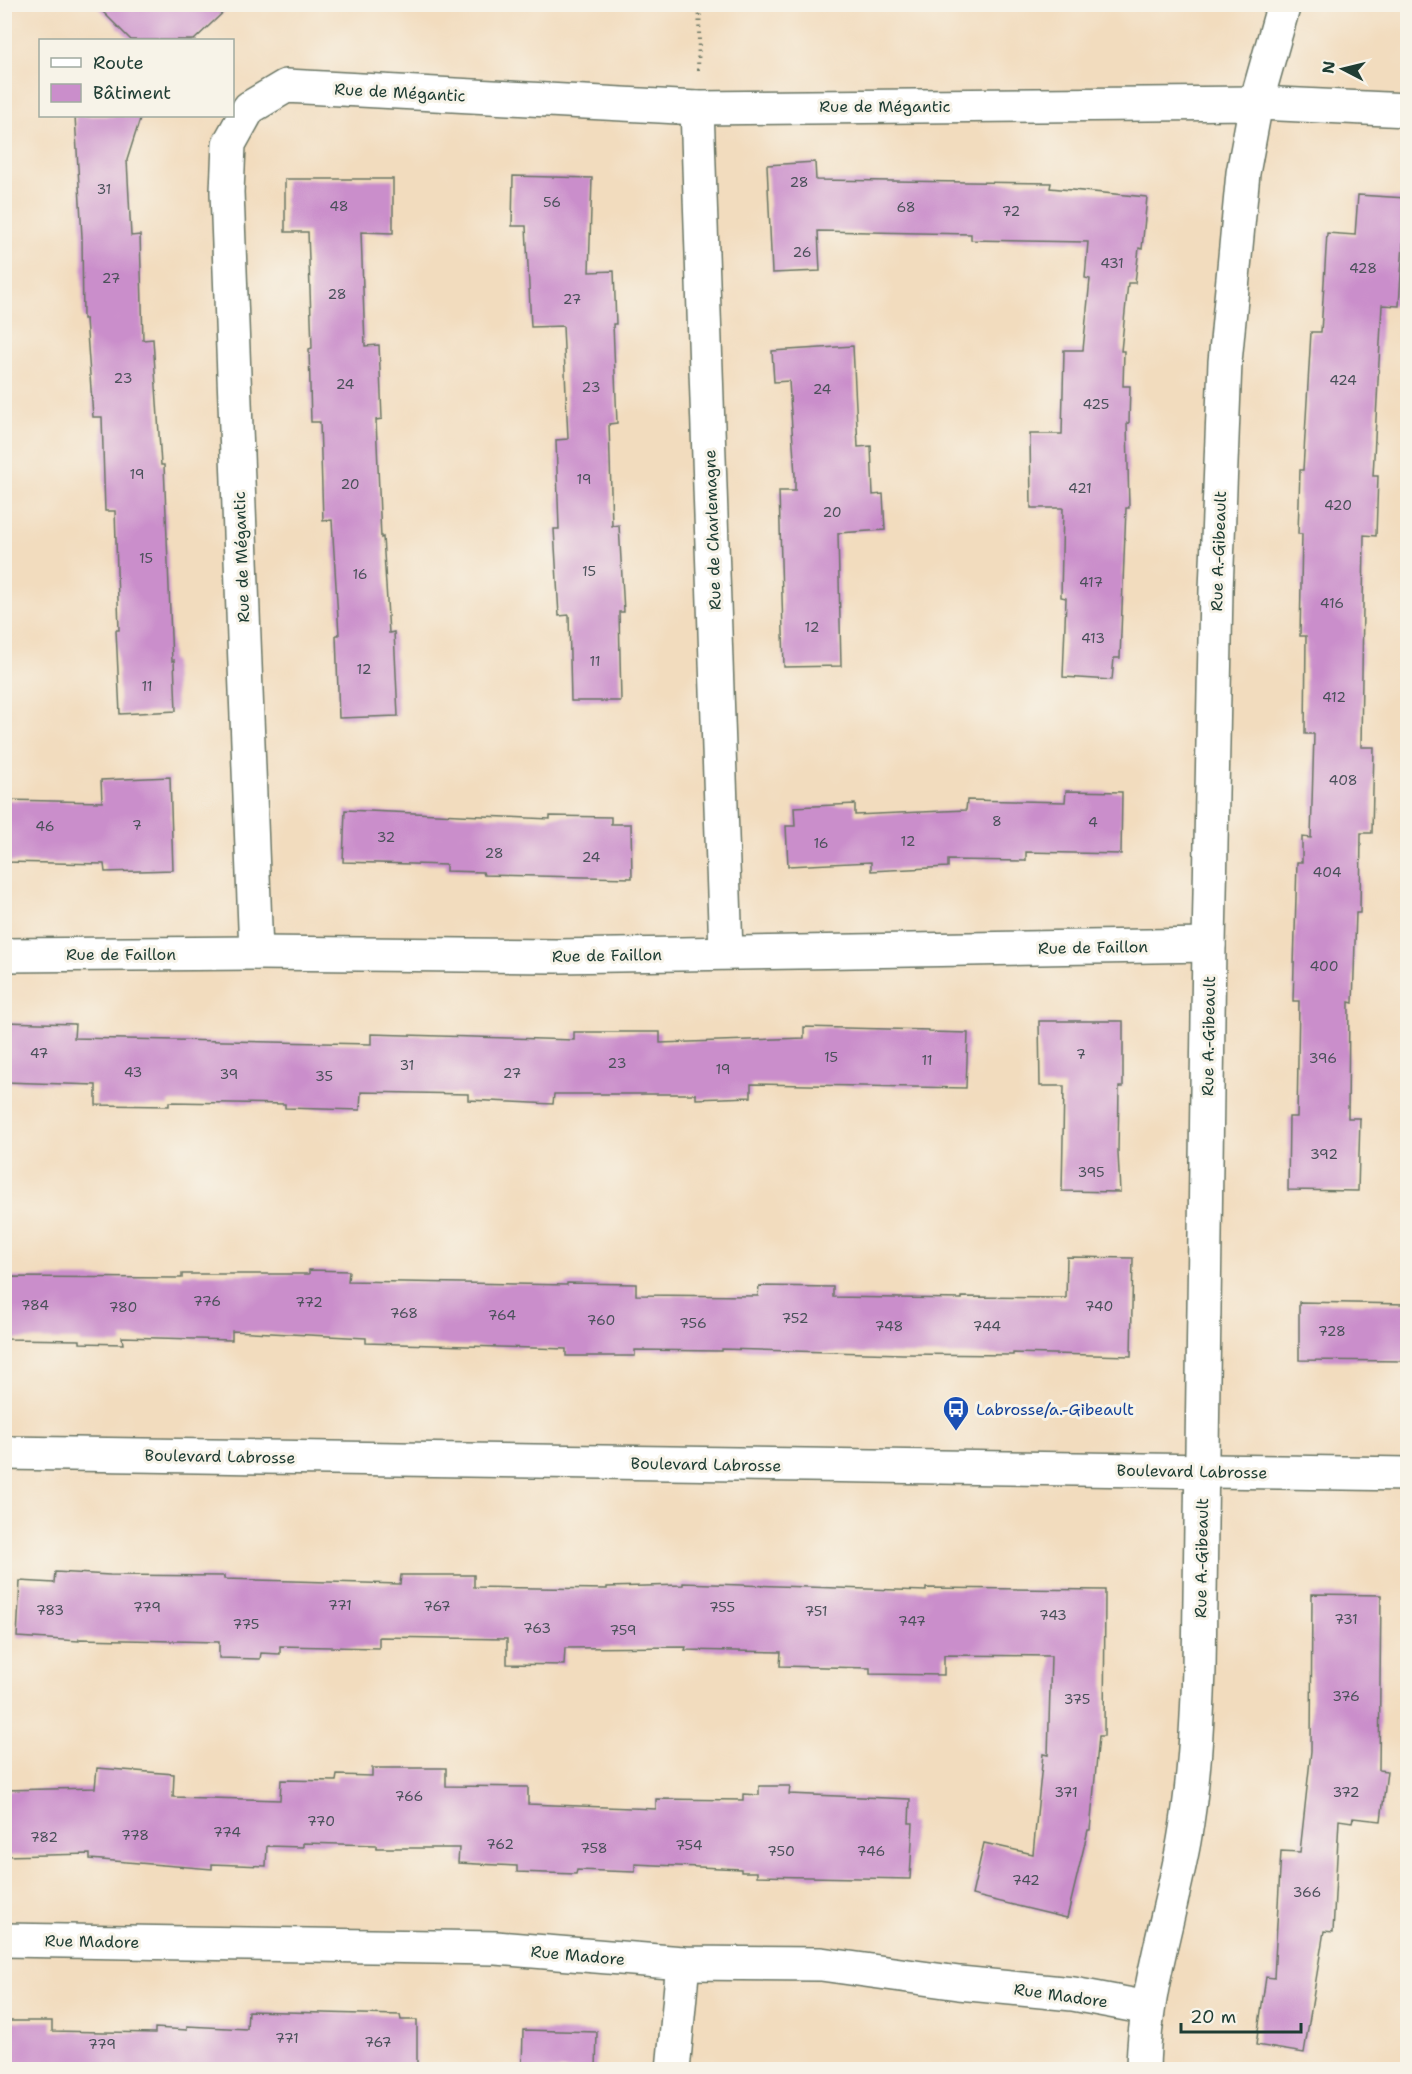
<svg xmlns="http://www.w3.org/2000/svg" width="1412" height="2074" font-family="'Shantell Sans',sans-serif">
	<rect width="100%" height="100%" fill="#f7f3e8"/>
	<filter id="ink" filterUnits="userSpaceOnUse"><feTurbulence type="fractalNoise" baseFrequency=".0167" numOctaves="2"/><feDisplacementMap in="SourceGraphic" scale="12" xChannelSelector="R" yChannelSelector="G"/><feConvolveMatrix kernelMatrix="1 2 1 2 8 2 1 2 1" color-interpolation-filters="sRGB"/></filter>
	<filter id="wash" filterUnits="userSpaceOnUse"><feTurbulence type="fractalNoise" baseFrequency=".008" numOctaves="4" result="noise"/><feDisplacementMap in="SourceGraphic" scale="24" xChannelSelector="R" yChannelSelector="G"/><feGaussianBlur stdDeviation="1.35" result="paint"/><feColorMatrix in="noise" values="0 0 0 0 0 0 0 0 0 0 0 0 0 0 0 0 0 1.4 0 .05"/><feComposite in="paint" operator="in"/></filter>
	<g filter="url(#wash)">
		<rect width="100%" height="100%" fill="#f2dcbe"/>
		<g id="blocks">
			<g fill="#ca8ecb">
				<path d="M95 4H232L194 40H131Z"/>
				<path d="M75 116H141L127 160 131 236 140 235 143 340 153 339 161 465H164L172 661 174 660 176 711 120 714 116 630H119L115 511H105L102 417H93L86 319H83L82 237Z"/>
				<path d="M815 162 816 180 1051 183 1050 188 1147 197 1142 249 1139 248 1135 283H1128L1121 351H1124L1123 386H1130L1129 423H1127L1129 508H1126L1120 658H1114L1112 680 1063 677 1066 598 1061 597 1063 508H1031L1030 434H1062L1064 350H1083L1090 279 1085 278 1088 242 971 240V234L818 231 820 271 772 273 767 165Z"/>
				<path d="M513 176 592 178 589 272 614 271 616 324H613L617 423 609 424 612 526 619 525 624 612H619L621 701H571L569 615 559 616 554 529H559L556 440 568 439 563 326 531 327 526 226H512Z"/>
				<path d="M285 179H393V233L361 232 365 346 379 345 382 419 376 420 381 538 383 537 389 633 394 632 398 716 339 718 336 635H339L332 520 323 521 320 422H311L309 349 312 348 308 232H285Z"/>
				<path d="M1358 195 1406 198 1399 306 1382 305 1373 476H1378L1376 536 1364 535 1361 747H1374L1372 833H1361L1360 913H1356L1353 1003 1349 1002 1348 1118H1360L1358 1191 1288 1190 1289 1117H1297L1299 1001H1293L1297 862H1302V837L1311 838 1314 734H1305L1306 636H1300L1302 534H1298L1300 470H1303L1311 332H1321L1327 233 1355 235Z"/>
				<path d="M853 346 858 447 871 446 873 495 883 494 885 530 838 533 841 666 784 667 779 491H795V476L789 381 774 382 772 351Z"/>
				<path d="M170 777 173 870 105 872 104 864 4 862 6 800 102 802 101 780Z"/>
				<path d="M1066 791 1122 792 1121 854 1026 852V861L948 860V867L871 871V862L788 866 786 826H795L794 807 855 804V815L966 810 967 800 1065 802Z"/>
				<path d="M345 810 550 819V816L611 817V824H631L632 878 484 875 483 872 446 871V865L343 862Z"/>
				<path d="M1039 1021H1123V1087H1119L1118 1153 1120 1192 1062 1191 1064 1086H1040Z"/>
				<path d="M4 1022 75 1024 74 1038 371 1044V1034L574 1040V1032H660V1043L804 1038V1027L929 1030V1032L968 1033 966 1088 751 1084V1097L696 1099V1094H554L553 1104 468 1100V1094L361 1092 360 1110 285 1108V1104L169 1102V1106L96 1105V1085L4 1082Z"/>
				<path d="M1067 1257 1133 1258 1131 1356 1013 1353V1355L903 1354 722 1349V1351L635 1350V1356H566V1349L366 1343V1338L232 1331V1340L122 1337 123 1344 80 1343V1340L4 1339V1277L182 1278V1274H309V1270L349 1271 348 1281 567 1285V1283L636 1284V1295L758 1296 759 1286 833 1287V1297L962 1299V1297L1066 1298Z"/>
				<path d="M1299 1302 1407 1304V1361L1299 1360Z"/>
				<path d="M55 1572 110 1575 224 1576V1579L400 1584 401 1575H474V1587L607 1589V1587L683 1585V1583L926 1591V1588L1105 1590 1104 1736H1099L1090 1830H1088L1067 1918 972 1895 984 1843 1033 1854 1043 1754 1048 1755 1051 1656 944 1655V1675L870 1674V1668L780 1666 781 1652 685 1650 686 1647 565 1648 564 1665 507 1664V1639L379 1637V1648L280 1646V1654L261 1653 260 1659 219 1658V1642L79 1639V1641L17 1637 20 1581 54 1583Z"/>
				<path d="M1312 1594 1381 1595 1379 1770 1387 1771 1381 1821 1353 1818 1352 1822 1339 1820 1333 1932 1324 1931 1304 2053 1256 2045 1266 1977 1274 1978 1281 1851 1300 1852 1311 1751Z"/>
				<path d="M97 1768 174 1774 173 1797 280 1800 281 1780 336 1781 337 1775 372 1776V1768H446V1786L528 1787V1804L656 1809V1799L743 1800V1794L759 1795V1786H790L789 1794 910 1799 909 1823H913L910 1879 757 1876V1872H741V1869L635 1864V1872L577 1870 576 1874 517 1872V1866L458 1863 459 1848H376V1845L303 1843V1847L267 1846 266 1866 212 1864V1869L90 1859V1854L4 1856V1790L95 1788Z"/>
				<path d="M248 2011 400 2015 401 2020H417V2070H4V2021H52V2031L155 2033V2028L187 2030V2026L247 2029Z"/>
				<path d="M523 2030 597 2032 596 2070H522Z"/>
			</g>
		</g>
	</g>
	<g filter="url(#ink)">
		<use href="#blocks" fill-opacity="0" stroke="#697564" stroke-width="1.5"/>
		<g fill="none" stroke-linecap="round" stroke-linejoin="round">
			<g stroke="#697564" stroke-width="36">
				<g id="street">
					<path d="M697 108 726 952"/>
					<path d="M256 953 227 192 229 144 249 108 286 86 697 108 1256 103 1408 110"/>
					<path d="M4 955 256 953 557 956 1209 945"/>
					<path d="M4 1940 496 1948 683 1963 821 1964 959 1983 1073 1994 1148 2008"/>
					<path d="M673 2070 683 1963"/>
					<path d="M1143 2070C1144 1992 1170 1918 1184 1841 1194 1784 1197 1727 1199 1669L1209 945 1216 590 1225 362 1243 173 1256 103 1284 4"/>
				</g>
			</g>
			<g stroke="#697564" stroke-width="36">
				<path id="secondary" d="M4 1453 1408 1474"/>
			</g>
			<path stroke="#697564" stroke-width="4" stroke-dasharray="1.5 4.5" stroke-linecap="butt" d="M698 70 700 4"/>
			<use href="#street" stroke="#fff" stroke-width="33"/>
			<use href="#secondary" stroke="#fff" stroke-width="33"/>
		</g>
	</g>
	<defs>
		<g id="bus-pin" transform="scale(1.35)"><path d="M0 17L-7.5 6A9.5 9.5 0 1 1 7.5 6Z" fill="#1a4fb4" stroke="#f7f3e8"/><path d="M-5-6H5V4H4V6H2V4H-2V6H-4V4H-5ZM-3.5-4V0h7V-4ZM-3.5 1.2v1.5H-2V1.2ZM2 1.2v1.5H3.5V1.2Z" fill="#fff"/></g>
	</defs>
	<g fill-rule="evenodd">
		<use href="#bus-pin" x="956" y="1409"/>
	</g>
	<g text-anchor="middle" stroke-width="6" stroke-linejoin="round" paint-order="stroke">
		<g font-size="14" fill="#4a515a">
			<text x="799" y="187">28</text>
			<text x="104" y="194">31</text>
			<text x="552" y="207">56</text>
			<text x="339" y="211">48</text>
			<text x="906" y="212">68</text>
			<text x="1011" y="216">72</text>
			<text x="802" y="257">26</text>
			<text x="1112" y="268">431</text>
			<text x="1363" y="273">428</text>
			<text x="111" y="283">27</text>
			<text x="337" y="299">28</text>
			<text x="572" y="304">27</text>
			<text x="123" y="383">23</text>
			<text x="1343" y="385">424</text>
			<text x="345" y="389">24</text>
			<text x="591" y="392">23</text>
			<text x="822" y="394">24</text>
			<text x="1096" y="409">425</text>
			<text x="137" y="479">19</text>
			<text x="584" y="484">19</text>
			<text x="350" y="489">20</text>
			<text x="1080" y="493">421</text>
			<text x="1338" y="510">420</text>
			<text x="832" y="517">20</text>
			<text x="146" y="563">15</text>
			<text x="589" y="576">15</text>
			<text x="360" y="579">16</text>
			<text x="1091" y="587">417</text>
			<text x="1332" y="608">416</text>
			<text x="812" y="632">12</text>
			<text x="1093" y="643">413</text>
			<text x="595" y="666">11</text>
			<text x="364" y="674">12</text>
			<text x="147" y="691">11</text>
			<text x="1334" y="702">412</text>
			<text x="1343" y="785">408</text>
			<text x="997" y="826">8</text>
			<text x="1093" y="827">4</text>
			<text x="137" y="830">7</text>
			<text x="45" y="831">46</text>
			<text x="386" y="842">32</text>
			<text x="908" y="846">12</text>
			<text x="821" y="848">16</text>
			<text x="494" y="858">28</text>
			<text x="591" y="862">24</text>
			<text x="1327" y="877">404</text>
			<text x="1324" y="971">400</text>
			<text x="39" y="1058">47</text>
			<text x="1081" y="1059">7</text>
			<text x="831" y="1062">15</text>
			<text x="1323" y="1063">396</text>
			<text x="927" y="1065">11</text>
			<text x="617" y="1068">23</text>
			<text x="407" y="1070">31</text>
			<text x="723" y="1074">19</text>
			<text x="133" y="1077">43</text>
			<text x="512" y="1078">27</text>
			<text x="229" y="1079">39</text>
			<text x="324" y="1081">35</text>
			<text x="1324" y="1159">392</text>
			<text x="1091" y="1177">395</text>
			<text x="207" y="1306">776</text>
			<text x="309" y="1307">772</text>
			<text x="35" y="1310">784</text>
			<text x="1099" y="1311">740</text>
			<text x="123" y="1312">780</text>
			<text x="404" y="1318">768</text>
			<text x="502" y="1320">764</text>
			<text x="795" y="1323">752</text>
			<text x="601" y="1325">760</text>
			<text x="693" y="1328">756</text>
			<text x="889" y="1331">748</text>
			<text x="987" y="1331">744</text>
			<text x="1332" y="1336">728</text>
			<text x="340" y="1610">771</text>
			<text x="437" y="1611">767</text>
			<text x="147" y="1612">779</text>
			<text x="722" y="1612">755</text>
			<text x="50" y="1615">783</text>
			<text x="816" y="1616">751</text>
			<text x="1053" y="1620">743</text>
			<text x="1346" y="1624">731</text>
			<text x="912" y="1626">747</text>
			<text x="246" y="1629">775</text>
			<text x="537" y="1633">763</text>
			<text x="623" y="1635">759</text>
			<text x="1346" y="1701">376</text>
			<text x="1077" y="1704">375</text>
			<text x="1066" y="1797">371</text>
			<text x="1346" y="1797">372</text>
			<text x="409" y="1801">766</text>
			<text x="321" y="1826">770</text>
			<text x="227" y="1837">774</text>
			<text x="135" y="1840">778</text>
			<text x="44" y="1842">782</text>
			<text x="500" y="1849">762</text>
			<text x="689" y="1850">754</text>
			<text x="594" y="1853">758</text>
			<text x="781" y="1856">750</text>
			<text x="871" y="1856">746</text>
			<text x="1026" y="1885">742</text>
			<text x="1307" y="1897">366</text>
			<text x="287" y="2043">771</text>
			<text x="378" y="2047">767</text>
			<text x="102" y="2049">779</text>
		</g>
		<g font-size="16" fill="#1f3d34" stroke="#f7f3e8">
			<text transform="translate(400 92) rotate(3)" y="6">Rue de Mégantic</text>
			<text x="885" y="112">Rue de Mégantic</text>
			<text transform="translate(712 530) rotate(-92)" y="6">Rue de Charlemagne</text>
			<text transform="translate(1218 551) rotate(-88)" y="6">Rue A.-Gibeault</text>
			<text transform="translate(241 557) rotate(-92)" y="6">Rue de Mégantic</text>
			<text transform="translate(1093 947) rotate(-1)" y="6">Rue de Faillon</text>
			<text x="121" y="960">Rue de Faillon</text>
			<text transform="translate(607 955) rotate(-1)" y="6">Rue de Faillon</text>
			<text transform="translate(1208 1036) rotate(-89)" y="6">Rue A.-Gibeault</text>
			<text transform="translate(220 1456) rotate(1)" y="6">Boulevard Labrosse</text>
			<text transform="translate(706 1464) rotate(1)" y="6">Boulevard Labrosse</text>
			<text transform="translate(1192 1471) rotate(1)" y="6">Boulevard Labrosse</text>
			<text transform="translate(1201 1558) rotate(-89)" y="6">Rue A.-Gibeault</text>
			<text transform="translate(92 1941) rotate(1)" y="6">Rue Madore</text>
			<text transform="translate(578 1955) rotate(5)" y="6">Rue Madore</text>
			<text transform="translate(1061 1995) rotate(8)" y="6">Rue Madore</text>
		</g>
		<g font-size="16" fill="#164399" stroke="#f7f3e8" text-anchor="start">
			<text x="976" y="1415">Labrosse/a.-Gibeault</text>
		</g>
	</g>
	<rect width="1412" height="2074" fill="none" stroke="#f7f3e8" stroke-width="24"/>
	<rect x="39" y="39" width="195" height="78" fill="#f7f3e8" stroke="#a1aaa0" stroke-width="1.5"/>
	<rect x="51" y="58" width="30" height="9" fill="#ffffff" stroke="#a1aaa0" stroke-width="1.5"/>
	<text x="93" y="69" font-size="18" fill="#1f3d34">Route</text>
	<rect x="51" y="84" width="30" height="18" fill="#ca8ecb" stroke="#a1aaa0" stroke-width="1.5"/>
	<text x="93" y="99" font-size="18" fill="#1f3d34">Bâtiment</text>
	<g transform="translate(1343 69) rotate(277)" stroke="#f7f3e8" stroke-width="4.5" paint-order="stroke">
	<path d="M0-4.5L10 22L0 15L-10 22Z" fill="#1f3d34"/>
	<text y="-9" font-size="16" font-weight="bold" text-anchor="middle" fill="#1f3d34">N</text>
	</g>
	<path d="M1181 2023v9h120v-9" fill="none" stroke="#1f3d34" stroke-width="3"/>
	<text x="1190" y="2023" font-size="18" fill="#1f3d34" stroke="#f7f3e8" stroke-width="4.5" paint-order="stroke">20 m</text>
</svg>
